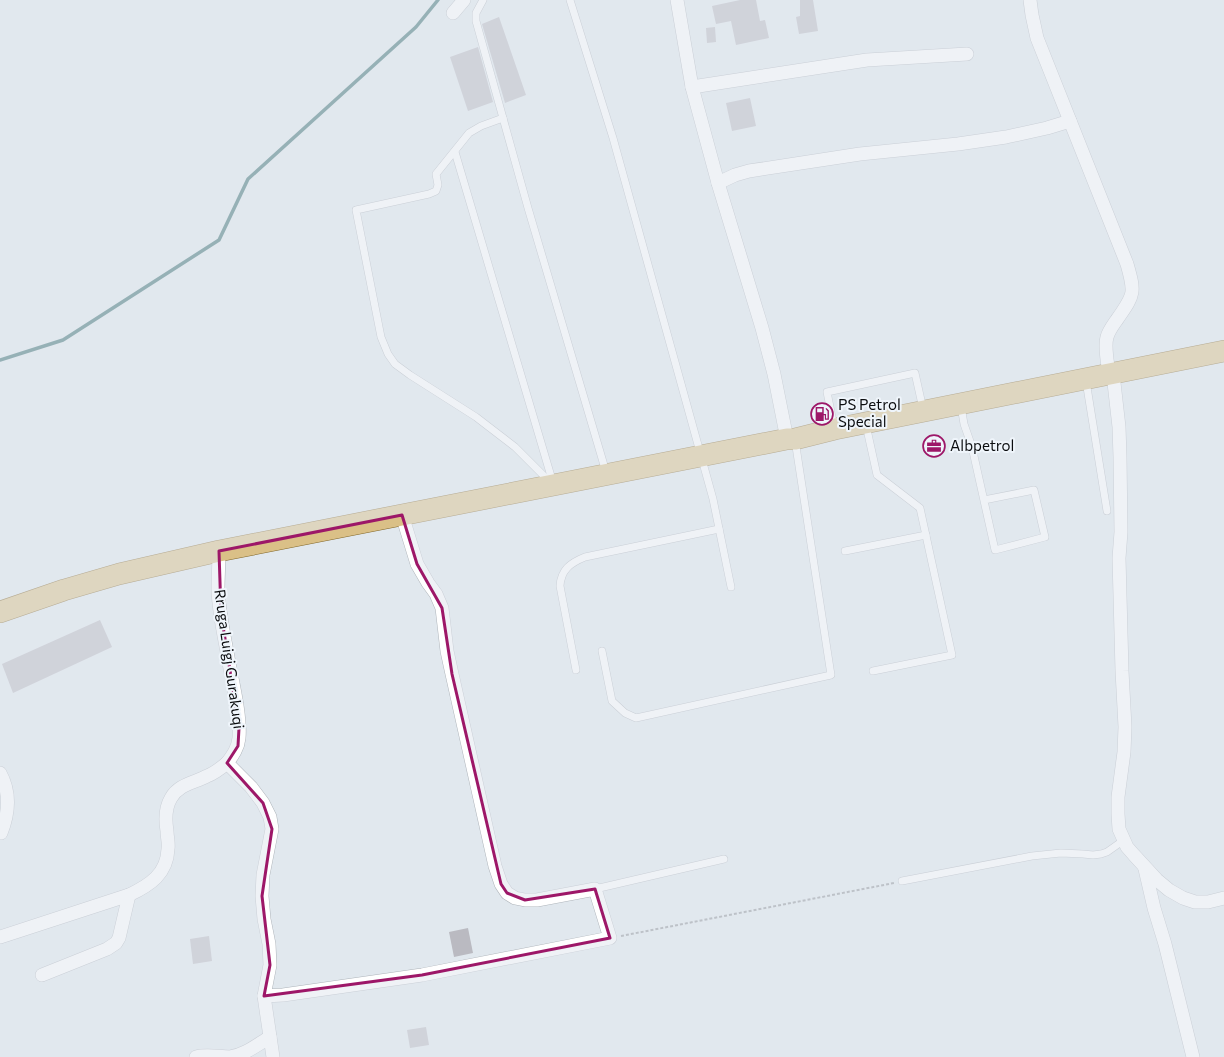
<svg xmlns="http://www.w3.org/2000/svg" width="1224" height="1057" font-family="Commissioner,sans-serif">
	<rect width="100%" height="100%" fill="#e1e8ee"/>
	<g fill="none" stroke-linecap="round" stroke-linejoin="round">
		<path stroke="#3b7072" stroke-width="3.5" d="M0 360 63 340 219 240 248 179 416 27 438 0"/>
	</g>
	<g fill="#babac1">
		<path d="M740 0H756L760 21 765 20 769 38 736 45 731 21 716 24 712 6Z"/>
		<path d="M800 0H813L818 31 799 34 796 17 800 16Z"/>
		<path d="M499 17 526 95 505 103 482 24Z"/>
		<path d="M715 27 716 42 707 43 706 28Z"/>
		<path d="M478 47 493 102 468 111 450 57Z"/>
		<path d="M750 98 756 126 732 131 726 103Z"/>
		<path d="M100 620 112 647 13 693 2 664Z"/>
		<path d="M468 928 473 953 454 957 449 932Z"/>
		<path d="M209 936 212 961 193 964 190 939Z"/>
		<path d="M426 1027 429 1045 410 1048 407 1030Z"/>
	</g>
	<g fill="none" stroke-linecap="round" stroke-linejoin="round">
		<g stroke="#aeb4ba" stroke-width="8">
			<g id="service">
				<path d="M483 0 476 13V21L528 208 606 472"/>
				<path d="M570 0 613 138 713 499 731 587"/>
				<path d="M503 118 481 126 469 133 436 174 438 185 436 191 429 194 356 210 381 337 388 354 395 364 410 375 476 417 515 447 550 482"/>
				<path d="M455 152 553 483"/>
				<path d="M1086 381 1107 511"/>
				<path d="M961 406 964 424 972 447 995 550 1045 537 1034 490 984 500"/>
				<path d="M866 425 877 475 920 508 952 655 873 671"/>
				<path d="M834 427 827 392 915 373 923 409"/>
				<path d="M845 551 926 535"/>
				<path d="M602 651 612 701 625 713 636 718 831 675 795 440"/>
				<path d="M576 670 560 586C561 570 570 563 585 557L719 529"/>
				<path d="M902 881 1032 856 1061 853 1083 854 1093 855 1101 854 1107 852 1124 840"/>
				<path d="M595 889 724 859"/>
			</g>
		</g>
		<g stroke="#aeb4ba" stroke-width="14">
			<g id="minor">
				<path d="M677 0 692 87 718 183 762 328 774 374 787 439"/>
				<path d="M1030 0 1032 15 1037 38 1127 264C1135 292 1135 294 1118 318 1114 324 1109 330 1107 337 1104 347 1108 364 1109 374"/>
				<path d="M453 13 464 0"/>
				<path d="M692 87 867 60 967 54"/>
				<path d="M718 183 735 175 749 171 860 154 958 144 1006 137 1047 128 1070 121"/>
				<path d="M1113 374 1119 427 1120 457 1121 532 1119 558 1122 671 1125 727 1124 752 1118 797V814L1119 829 1127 847 1134 855 1157 880 1169 890 1183 898 1195 902H1208L1224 898"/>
				<path d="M219 551C219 564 218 577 218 590 219 615 225 639 229 663 233 684 241 718 239 738 238 748 233 755 227 763L251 787 263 803 270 817 272 829 263 875 262 896 264 919 269 944 270 965 264 996 273 1057"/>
				<path d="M0 773C11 793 9 813 1 833"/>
				<path d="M1145 869 1154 908 1165 944 1193 1057"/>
				<path d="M0 937 129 895C150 885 167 874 168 849 169 843 167 837 167 831 165 819 165 808 171 798 179 784 194 783 207 776 215 773 221 768 227 763"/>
				<path d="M42 975 107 949 116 943 119 938 129 895"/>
				<path d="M264 996 283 995 422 975 610 938 595 889 537 900H525L515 898 507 893 501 884 495 866 452 674 447 651 442 608 436 594 428 583 417 564 402 515"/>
				<path d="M196 1057C207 1054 219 1057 230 1057 245 1055 258 1044 270 1037"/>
			</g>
		</g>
		<g stroke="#816629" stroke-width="22">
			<path id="primary" d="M0 612 64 590 119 574 219 551 787 439H795L835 429 1224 351"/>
		</g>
		<path stroke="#909599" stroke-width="2" stroke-dasharray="3 2" stroke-linecap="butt" d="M621 936 894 883"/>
		<use href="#service" stroke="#fff" stroke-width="7"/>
		<use href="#minor" stroke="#fff" stroke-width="13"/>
		<use href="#primary" stroke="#dac087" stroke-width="21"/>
	</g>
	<path d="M0 0H1224V1057H0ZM402 515 417 564 442 608 452 674 501 884 507 893 525 900 595 889 610 938 422 975 264 996 270 965 262 896 272 829 263 803 227 763 238 746 239 728 221 613 219 551Z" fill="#e1e8ee" fill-opacity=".55" fill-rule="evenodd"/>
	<path fill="none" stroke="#9d1768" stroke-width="3" stroke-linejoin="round" d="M402 515 417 564 442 608 452 674 501 884 507 893 525 900 595 889 610 938 422 975 264 996 270 965 262 896 272 829 263 803 227 763 238 746 239 728 221 613 219 551Z"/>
	<defs>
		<g id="fuel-ring" transform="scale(1.15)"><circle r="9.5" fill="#eff5fb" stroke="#9d1768" stroke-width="1.5"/><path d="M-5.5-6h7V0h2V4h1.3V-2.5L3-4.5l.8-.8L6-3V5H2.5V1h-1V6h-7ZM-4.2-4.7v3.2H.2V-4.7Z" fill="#9d1768"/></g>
		<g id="office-ring" transform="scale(1.15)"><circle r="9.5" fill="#eff5fb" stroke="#9d1768" stroke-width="1.5"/><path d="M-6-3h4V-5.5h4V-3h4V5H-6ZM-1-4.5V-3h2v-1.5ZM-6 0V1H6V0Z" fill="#9d1768"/></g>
	</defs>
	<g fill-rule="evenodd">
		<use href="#fuel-ring" x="822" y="414"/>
		<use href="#office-ring" x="934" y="446"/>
	</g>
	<g text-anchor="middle" stroke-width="4" stroke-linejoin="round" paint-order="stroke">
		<g font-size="15" fill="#0b0d0f" stroke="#eff5fb" text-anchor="start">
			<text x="838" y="410">PS Petrol<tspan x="838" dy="17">Special</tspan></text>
			<text x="950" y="451">Albpetrol</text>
		</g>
		<g font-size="15" fill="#0b0d0f" stroke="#eff5fb">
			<text transform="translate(229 659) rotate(82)" y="5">Rruga Luigj Gurakuqi</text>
		</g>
	</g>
</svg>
